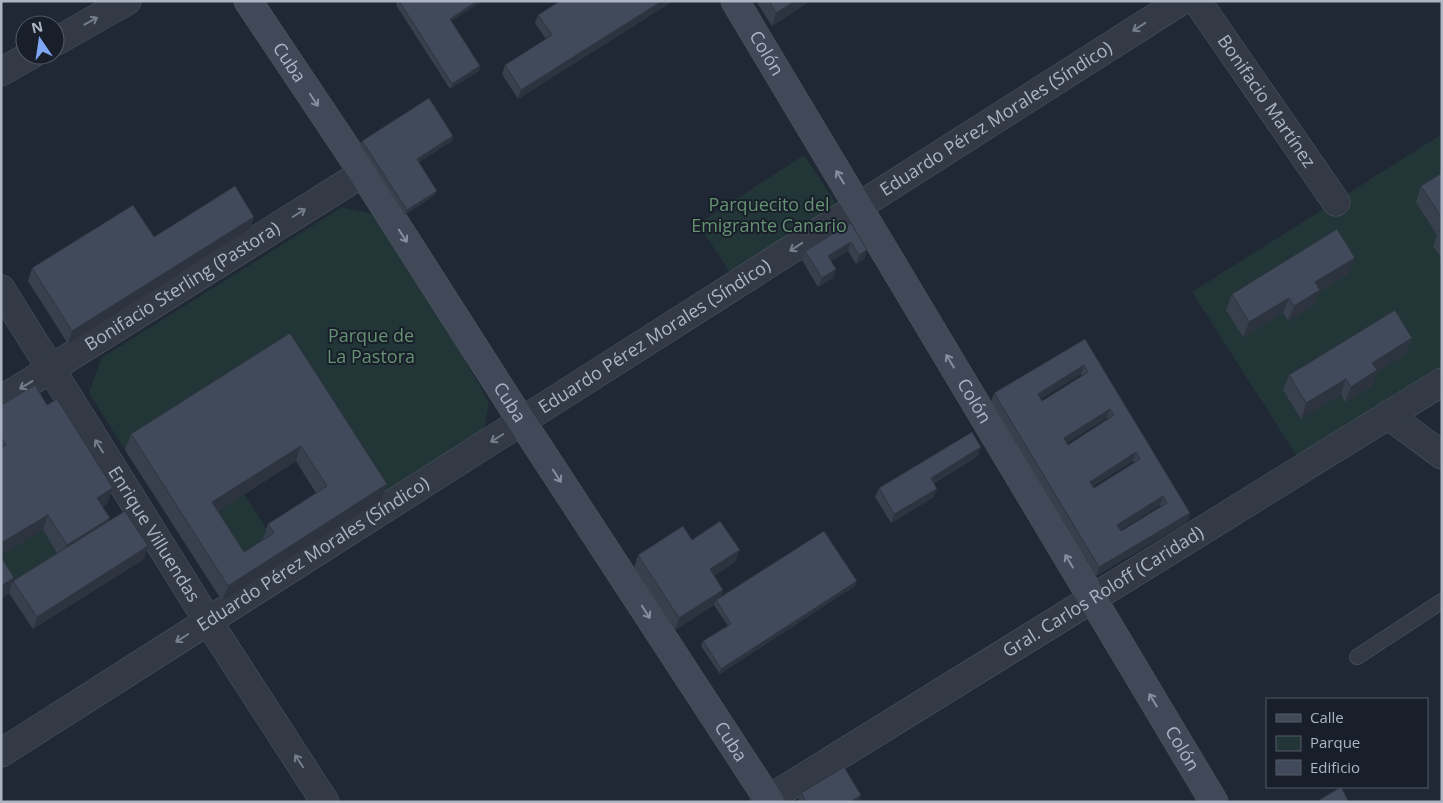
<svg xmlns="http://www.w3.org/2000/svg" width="1443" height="803" font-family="'Open Sans',sans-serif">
	<rect width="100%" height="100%" fill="#202835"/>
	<g fill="#223537">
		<path d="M1442 134V371L1300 461 1192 292Z"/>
		<path d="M804 155 839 208 733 277 698 224Z"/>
		<path d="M342 207 373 214 435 308 489 402 483 435 381 500 284 348 125 450 89 393 101 358Z"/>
		<path d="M244 494 270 534 268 549 238 568 207 518Z"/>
		<path d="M43 530 62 560 9 593 1 581V555Z"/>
	</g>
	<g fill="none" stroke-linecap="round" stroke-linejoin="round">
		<g stroke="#505764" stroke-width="16">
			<path id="lane" d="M1357 657 1442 601"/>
		</g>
		<g stroke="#505764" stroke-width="29">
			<g id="street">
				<path id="s1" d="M1197 1 1336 202"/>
				<path d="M55 42 127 1"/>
				<path d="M1 72 31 55"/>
				<path id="s2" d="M1 289 208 621 325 802"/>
				<path id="s3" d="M1 400 363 173"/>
				<path d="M1388 415 1442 455"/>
				<path id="s4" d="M1 753 1181 1"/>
				<path id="s5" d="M764 802 1442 382"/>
			</g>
		</g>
		<g stroke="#505764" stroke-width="29">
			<g id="secondary">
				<path id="s6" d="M248 1 363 173 522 422 770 802"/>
				<path id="s7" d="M735 1 1214 802"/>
			</g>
		</g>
		<use href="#lane" stroke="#333a46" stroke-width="15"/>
		<use href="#street" stroke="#333a46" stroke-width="28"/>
		<use href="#secondary" stroke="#414959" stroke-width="28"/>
	</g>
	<g fill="#38404d" fill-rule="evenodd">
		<path d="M398 1H482L451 21 480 66 479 71 450 89 396 5Z"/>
		<path d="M560 1H673L518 99 502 74 505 65 546 39 535 23 538 15Z"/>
		<path d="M756 1H810L772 26Z"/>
		<path d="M453 136 452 141 419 162 435 195 405 215 360 145 362 141Z"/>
		<path d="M1442 173V259L1433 246 1437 235 1416 202 1421 186Z"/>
		<path d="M851 223 867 250 864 259 856 264 848 251 831 261 836 269 833 278 818 287 802 260 805 251Z"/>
		<path d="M250 229 68 344 28 281 32 268 154 237Z"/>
		<path d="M1349 273 1319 292 1314 305 1288 321 1283 313 1243 337 1226 310 1232 294Z"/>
		<path d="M290 333 387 484 381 500 222 601 125 450 131 434ZM296 461 316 493 268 524 263 539V540L244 552 218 511Z"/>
		<path d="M1412 338 1406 354 1377 372 1372 386 1345 402 1341 394 1301 419 1283 390 1289 375Z"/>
		<path d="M1085 339 1190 513 1187 522 1096 576 991 402 994 393ZM1081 374 1082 376 1042 401 1041 399ZM1107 418 1108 419 1068 445 1067 443ZM1133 461 1134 463 1094 488 1093 486ZM1160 505 1161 506 1121 531 1120 530Z"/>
		<path d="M1 405H47L113 488 107 504 103 506 109 520 148 546 144 559 33 629 9 593 1 598V557L13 581 57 553 43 530 1 555Z"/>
		<path d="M978 456 934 483V497L891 523 875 497 879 488Z"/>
		<path d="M692 540 735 562 714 576 720 597 855 586 720 674 701 646 703 641 728 626 714 605 675 630 634 568 638 555Z"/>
		<path d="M801 793 859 802H798Z"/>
	</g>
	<g fill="#2e343f">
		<path d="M477 1H482L448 23 450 19Z"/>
		<path d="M662 1H673L518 99 521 90Z"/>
		<path d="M795 1H810L772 26 776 13Z"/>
		<path d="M480 66 479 71 450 89 452 84Z"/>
		<path d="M453 136 452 141 416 164 417 159Z"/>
		<path d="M437 191 435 195 405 215 407 210Z"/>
		<path d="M254 217 250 229 68 344 72 331Z"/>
		<path d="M851 242 848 251 825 265 828 256Z"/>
		<path d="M867 250 864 259 856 264 859 255Z"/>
		<path d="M1355 258 1349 273 1319 292 1314 305 1288 321 1294 306 1315 282Z"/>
		<path d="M836 269 833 278 818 287 822 278Z"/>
		<path d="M1289 298 1283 313 1243 337 1249 322Z"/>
		<path d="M1412 338 1406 354 1377 372 1372 386 1345 402 1351 387 1372 363Z"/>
		<path d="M1084 365 1081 374 1035 403 1038 394Z"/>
		<path d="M1346 379 1341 394 1301 419 1306 403Z"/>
		<path d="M1110 409 1107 418 1060 447 1064 438Z"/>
		<path d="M301 446 296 461 207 518 212 502Z"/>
		<path d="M981 447 978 456 927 486 931 478Z"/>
		<path d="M1136 452 1133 461 1087 490 1090 482Z"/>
		<path d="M387 484 381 500 222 601 228 586Z"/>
		<path d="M113 488 107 504 92 513 97 498Z"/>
		<path d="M937 489 934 497 891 523 894 514Z"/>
		<path d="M1163 496 1160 505 1113 534 1117 525Z"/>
		<path d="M1190 513 1187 522 1096 576 1099 567Z"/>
		<path d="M48 515 43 530 1 555V543Z"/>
		<path d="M110 518 105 534 62 560 67 545Z"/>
		<path d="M148 546 144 559 33 629 37 617Z"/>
		<path d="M740 550 735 562 705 582 710 569Z"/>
		<path d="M14 578 9 593 1 598V586Z"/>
		<path d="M857 581 855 586 720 674 721 669Z"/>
		<path d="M723 590 719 602 716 600 714 605 675 630 679 618Z"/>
		<path d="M861 795 859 802H850Z"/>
	</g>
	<g fill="#414a5a" stroke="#2e343f" fill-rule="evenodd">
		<path d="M399 1H477L450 19 480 66 452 84Z"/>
		<path d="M560 1H662L521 90 505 65 552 35 538 15Z"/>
		<path d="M769 1H795L776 13Z"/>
		<path d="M429 98 453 136 417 159 437 191 407 210 362 141Z"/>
		<path d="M1442 173V218L1421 186Z"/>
		<path d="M235 186 254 217 72 331 32 268 133 205 154 237Z"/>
		<path d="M851 223 867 250 859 255 851 242 828 256 836 269 822 278 805 251Z"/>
		<path d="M1337 229 1355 258 1315 282 1320 290 1294 306 1289 298 1249 322 1232 294Z"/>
		<path d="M1442 229V235L1439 231Z"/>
		<path d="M1395 310 1412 338 1372 363 1377 370 1351 387 1346 379 1306 403 1289 375Z"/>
		<path d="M290 333 387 484 228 586 131 434ZM301 446 327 486 268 524 274 533 244 552 212 502Z"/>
		<path d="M1085 339 1190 513 1099 567 994 393ZM1084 365 1088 372 1042 401 1038 394ZM1110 409 1114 415 1068 445 1064 438ZM1136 452 1140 459 1094 488 1090 482ZM1163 496 1167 503 1121 531 1117 525Z"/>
		<path d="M35 385 47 405 57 399 113 488 97 498 110 518 67 545 48 515 1 543V448L6 445 1 438V405Z"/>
		<path d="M972 432 981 447 931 478 937 489 894 514 879 488Z"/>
		<path d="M125 511 148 546 37 617 13 581Z"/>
		<path d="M720 521 740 550 710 569 723 590 679 618 638 555 683 526 692 540Z"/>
		<path d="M824 531 857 581 721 669 703 641 731 624 716 600Z"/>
		<path d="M1 557 14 578 1 586Z"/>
		<path d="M844 767 861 795 850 802H806L801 793Z"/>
		<path d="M1341 787 1349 802H1316Z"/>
	</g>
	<defs><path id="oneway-shaft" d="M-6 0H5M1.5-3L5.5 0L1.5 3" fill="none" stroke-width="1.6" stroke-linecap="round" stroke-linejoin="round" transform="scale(1.25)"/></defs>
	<g stroke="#767d8b">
		<use href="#oneway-shaft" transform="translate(91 21) rotate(-29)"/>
		<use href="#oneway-shaft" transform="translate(1139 27) rotate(147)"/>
		<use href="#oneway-shaft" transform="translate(299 213) rotate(-32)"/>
		<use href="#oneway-shaft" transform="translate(796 247) rotate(147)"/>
		<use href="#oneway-shaft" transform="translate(26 385) rotate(149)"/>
		<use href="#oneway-shaft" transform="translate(497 438) rotate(148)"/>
		<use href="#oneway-shaft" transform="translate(99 446) rotate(-122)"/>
		<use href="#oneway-shaft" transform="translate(182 638) rotate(148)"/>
		<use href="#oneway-shaft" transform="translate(299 761) rotate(-123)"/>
	</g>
	<g stroke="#878f9e">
		<use href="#oneway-shaft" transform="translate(314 100) rotate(56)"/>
		<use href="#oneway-shaft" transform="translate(840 177) rotate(-121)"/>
		<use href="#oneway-shaft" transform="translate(403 236) rotate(57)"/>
		<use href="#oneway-shaft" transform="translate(950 361) rotate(-121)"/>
		<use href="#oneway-shaft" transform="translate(557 476) rotate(57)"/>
		<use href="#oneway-shaft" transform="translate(1069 561) rotate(-121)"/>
		<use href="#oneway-shaft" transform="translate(646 612) rotate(57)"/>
		<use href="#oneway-shaft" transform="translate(1153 700) rotate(-121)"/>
	</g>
	<g text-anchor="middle" stroke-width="4" stroke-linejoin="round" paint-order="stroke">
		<g font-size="18" fill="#adb4c3" stroke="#191f2a">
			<text dy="6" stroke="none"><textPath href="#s7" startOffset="61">Colón</textPath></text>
			<text dy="6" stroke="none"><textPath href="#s6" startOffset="74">Cuba</textPath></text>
			<text dy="6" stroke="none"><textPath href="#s1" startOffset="122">Bonifacio Martínez</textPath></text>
			<text dy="6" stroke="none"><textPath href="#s4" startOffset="1180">Eduardo Pérez Morales (Síndico)</textPath></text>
			<text dy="6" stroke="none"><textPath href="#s3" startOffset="214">Bonifacio Sterling (Pastora)</textPath></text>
			<text dy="6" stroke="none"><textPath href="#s4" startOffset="775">Eduardo Pérez Morales (Síndico)</textPath></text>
			<text dy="6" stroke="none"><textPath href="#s6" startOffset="479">Cuba</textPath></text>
			<text dy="6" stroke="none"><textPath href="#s7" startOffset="466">Colón</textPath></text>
			<text dy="6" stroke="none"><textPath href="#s2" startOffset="289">Enrique Villuendas</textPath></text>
			<text dy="6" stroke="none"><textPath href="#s4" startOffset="370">Eduardo Pérez Morales (Síndico)</textPath></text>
			<text dy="6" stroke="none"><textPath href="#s5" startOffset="399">Gral. Carlos Roloff (Caridad)</textPath></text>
			<text dy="6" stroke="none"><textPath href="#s6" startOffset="884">Cuba</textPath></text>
			<text dy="6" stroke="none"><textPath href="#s7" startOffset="871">Colón</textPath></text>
		</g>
		<g font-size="18" fill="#659272" stroke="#191f2a">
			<text x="769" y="211">Parquecito del<tspan x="769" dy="21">Emigrante Canario</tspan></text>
			<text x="371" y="342">Parque de<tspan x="371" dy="21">La Pastora</tspan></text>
		</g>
	</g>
	<rect width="1443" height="803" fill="none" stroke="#adb4c3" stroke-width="5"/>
	<rect x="1266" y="698" width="162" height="90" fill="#191f2a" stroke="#545b67"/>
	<rect x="1276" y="714" width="25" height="8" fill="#414959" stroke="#545b67"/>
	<text x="1310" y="723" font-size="15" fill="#adb4c3">Calle</text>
	<rect x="1276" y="736" width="25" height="15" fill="#223537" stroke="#545b67"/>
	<text x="1310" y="748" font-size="15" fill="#adb4c3">Parque</text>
	<rect x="1276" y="760" width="25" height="15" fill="#414a5a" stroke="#545b67"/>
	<text x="1310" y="773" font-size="15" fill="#adb4c3">Edificio</text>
	<g transform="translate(40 40) rotate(347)"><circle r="24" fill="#191f2a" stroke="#545b67"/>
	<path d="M0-4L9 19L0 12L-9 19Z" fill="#80a7f5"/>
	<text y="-8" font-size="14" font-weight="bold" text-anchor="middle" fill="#adb4c3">N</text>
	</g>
</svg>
